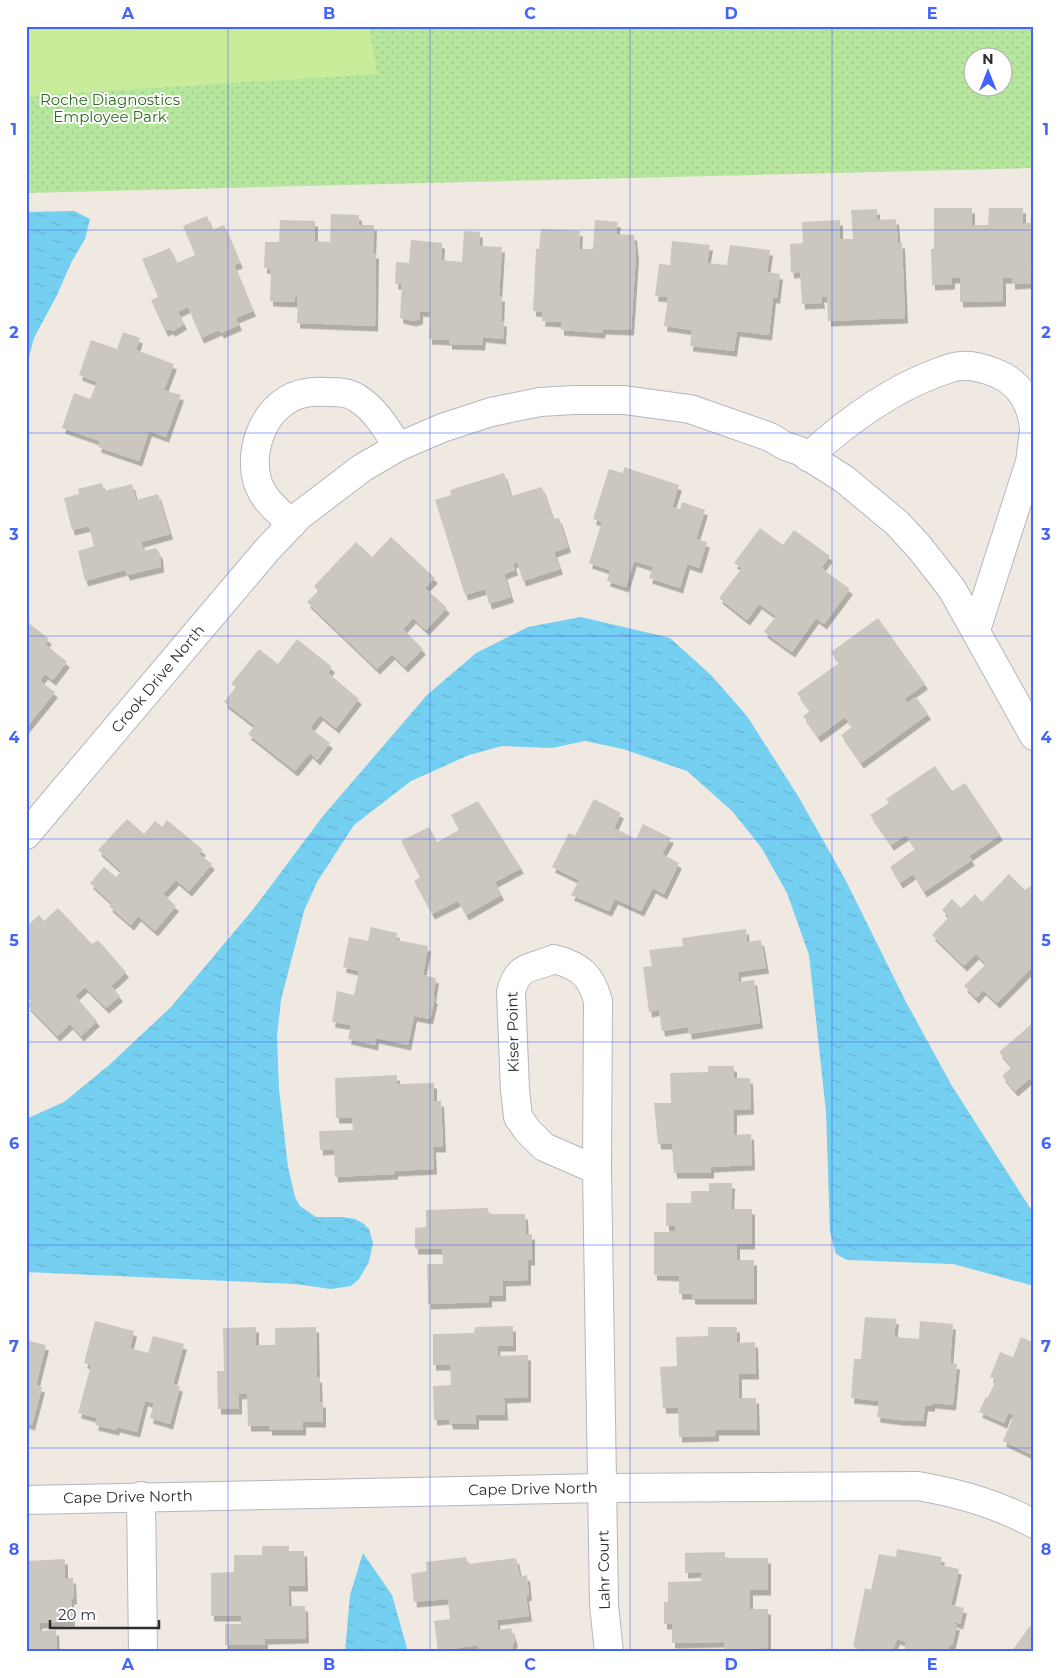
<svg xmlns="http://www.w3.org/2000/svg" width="1060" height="1678" font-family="Montserrat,sans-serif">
	<defs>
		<pattern id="park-dots" width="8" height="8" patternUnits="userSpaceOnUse" patternTransform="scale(1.25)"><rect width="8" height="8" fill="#b6e59e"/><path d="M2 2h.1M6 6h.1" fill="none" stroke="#9dc588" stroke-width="1.8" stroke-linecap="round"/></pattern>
		<pattern id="water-ripples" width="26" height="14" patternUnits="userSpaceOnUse" patternTransform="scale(1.25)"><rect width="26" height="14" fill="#75cff0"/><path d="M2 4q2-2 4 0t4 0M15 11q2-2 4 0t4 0" fill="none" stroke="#66b2ce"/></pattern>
		<filter id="shadow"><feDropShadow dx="3" dy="5.5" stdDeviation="0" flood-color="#0004"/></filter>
	</defs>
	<rect width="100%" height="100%" fill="#efe9e1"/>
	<path fill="url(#park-dots)" fill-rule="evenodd" d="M26 26H1034V168L26 193ZM972 58H1002V88H972Z"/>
	<path fill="#c9ec9a" d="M26 26H369L377 74 26 96Z"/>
	<g fill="url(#water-ripples)">
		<path d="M74 211 90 219 85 239 71 263 57 295 34 338 26 368V212Z"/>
		<path d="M581 617 670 638 711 675 747 716 798 796 845 879 906 1002 952 1086 1034 1214V1286L953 1264 847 1260 836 1254 830 1232 826 1112 809 955 787 893 761 847 732 811 687 771 623 749 585 741 552 748 502 746 469 755 411 781 354 825 317 882 304 911 281 1000 277 1036 279 1089 288 1167 295 1197 300 1206 316 1217H343L355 1219 364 1224 369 1229 373 1243 369 1262 359 1279 351 1286 331 1289 295 1284 26 1272V1119L64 1102 108 1066 171 1007 255 907 323 816 427 695 476 653 528 627Z"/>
		<path d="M363 1553 392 1595 408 1652H345L350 1595Z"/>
	</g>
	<g fill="#cbc7bf" filter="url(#shadow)">
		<path d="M934 208H972V225H988L989 208H1023V223H1034V248H1030L1031 283 1012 284V278H1003V301L960 302V278H952V284L932 285 931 249H934Z"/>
		<path d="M877 209V220L896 219 898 243H902L905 318 828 321 827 297H821L822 303 802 304 800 272 791 273 790 244 803 243 802 222 840 220V239H853L851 210Z"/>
		<path d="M331 214 359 215V225H374L373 253H376L375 326 297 323 298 297H295V302L270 301 271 269 264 268 265 242H279L280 220 315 221V241L330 242Z"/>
		<path d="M207 216 212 230 224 225 240 263 234 265 253 311 236 318 239 325 221 333 219 330 201 338 188 307 178 312 184 324 173 331 170 329 165 331 151 300 158 297 142 259 170 248 177 263 195 255 183 226Z"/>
		<path d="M595 220 618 222 616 234 634 235 636 255 631 330 603 329 602 333 561 330V322L542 321 543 312 533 311 536 249H539L541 229 580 231 579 249H593Z"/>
		<path d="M464 231 480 232 479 246 502 247 499 296H502L501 321H504L503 339 483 337 482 345 449 344V340L429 339 430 312 420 311V319L413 321 400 318 402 284H395L396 262 409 263 411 240 442 243 441 260 462 262Z"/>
		<path d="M672 241 710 245 707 263 727 265 730 245 770 250 767 272 780 274 777 298H773L769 335 737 331 734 351 690 346 692 330 664 326 668 297 655 296 659 264 670 265Z"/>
		<path d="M123 332 140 338 136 350 174 364 164 390 181 395 166 437 149 431 139 461 98 447 100 441 62 428 74 393 90 399 97 382 79 375 91 340 117 349Z"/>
		<path d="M624 467 679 485 672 507 680 509 682 502 705 510 696 539 707 542 699 568 687 564 680 588 649 578 653 567 634 561 626 587 607 581 610 570 589 563 602 522 593 519 609 469 623 473Z"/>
		<path d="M504 473 511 496 542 487 553 519 559 518 568 547 554 552 560 569 523 581 517 562 513 563 515 570 504 574 511 597 489 604 485 589 465 595 435 500 451 495 450 490Z"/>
		<path d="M102 483 104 491 132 484 136 500 158 494 170 534 141 542 144 551 156 548 160 554 161 567 127 575 125 570 85 581 78 551 94 546 89 526 72 530 64 498 79 494 78 489Z"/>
		<path d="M760 528 783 545 794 530 830 556 821 568 850 589 824 624 816 618 792 652 764 632 776 616 759 604 747 620 719 598 742 568 734 563Z"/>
		<path d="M391 537 435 578 425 588 447 608 426 630 413 618 403 629 423 649 405 667 392 654 377 669 307 602 318 591 314 586 356 542 372 557Z"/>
		<path d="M878 618 925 684 904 699 907 703 916 697 928 714 861 763 841 735 852 727 845 717 818 737 803 716 810 711 797 693 839 663 831 652Z"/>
		<path d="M26 621 49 639 45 644 67 662 53 680 45 674 40 681 55 692 26 728Z"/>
		<path d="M297 639 332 667 328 673 359 699 336 728 320 715 310 728 330 743 317 760 310 753 295 771 248 734 255 726 224 702 236 687 231 684 259 649 278 664Z"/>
		<path d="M935 766 952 791 965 783 1000 835 969 856 972 860 924 892 913 874 900 883 890 867 915 849 906 835 891 845 870 815 889 803 886 799Z"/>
		<path d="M594 799 621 813 614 828 636 839 643 824 671 838 662 854 679 863 664 894 653 888 641 911 615 899 609 911 571 895 579 880 552 867 569 833 575 836Z"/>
		<path d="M478 801 521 868 495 882 501 895 466 915 458 901 432 914 414 881 420 877 401 841 429 827 437 842 459 830 451 815Z"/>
		<path d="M127 819 144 834 155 821 162 827 167 820 203 850 199 854 212 864 189 891 176 880 163 894 176 906 155 931 138 916 131 925 109 906 112 903 90 883 104 867 116 877 121 871 98 850Z"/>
		<path d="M1009 874 1025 890 1030 886 1034 890V965L997 1003 983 990 976 998 964 986 986 964 976 954 964 966 932 935 949 917 942 910 952 899 961 908 975 894 982 902Z"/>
		<path d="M58 908 92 944 98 940 126 972 111 986 120 996 106 1008 85 987 75 996 97 1021 81 1036 70 1024 57 1036 27 1005 32 1000 26 993V927L39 915 44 921Z"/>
		<path d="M371 927 397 933 396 940 428 946 423 975 436 978 433 998H435L430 1019 414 1016 408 1045 376 1038 375 1045 348 1039 351 1025 332 1022 337 991 354 995 359 971 343 967 349 937 368 941Z"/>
		<path d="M746 929 747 942 761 940 766 968 738 972 739 982 754 980 760 1023 689 1034 688 1027 662 1031 659 1010 649 1012 643 967 652 966 649 950 683 946 682 938Z"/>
		<path d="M1034 1022V1075L1015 1091 1002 1076 1012 1067 999 1052Z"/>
		<path d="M708 1066H734V1078H750L751 1109 734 1110V1135L751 1134 752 1165 711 1167V1173H674L672 1144H658L654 1103H671L670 1073 708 1072Z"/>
		<path d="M397 1075V1084L434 1083V1101H441L443 1147H433L434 1169 395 1171V1174L335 1177 334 1149 320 1150 319 1131 353 1130 352 1118H336L335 1078Z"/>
		<path d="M709 1183H732L731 1209H752V1244H737V1260H754V1299H692V1294H679V1276L654 1275V1232H675V1226H666V1203H691V1191H709Z"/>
		<path d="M488 1208 489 1214H525L526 1235 532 1234V1260H528V1280L503 1281V1296H489V1302L428 1304 427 1264H443L442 1249H415V1228L426 1227V1210Z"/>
		<path d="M865 1317 896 1319 894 1337 919 1339 920 1321 953 1324 950 1363 957 1364 953 1405 932 1403V1406H925L923 1421 900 1420 877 1417 879 1401 851 1398 854 1359H861Z"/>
		<path d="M95 1321 134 1331 130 1348 148 1353 153 1336 184 1344 173 1384 180 1386 170 1424 150 1418 154 1403 145 1401 137 1432 117 1427 116 1430 95 1425 97 1418 78 1413 91 1365 84 1363Z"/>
		<path d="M513 1326V1346H497L498 1356 528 1355V1397L504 1398 505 1415H476V1424H450L449 1419 434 1420 433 1386 451 1385 450 1365H433V1334L474 1333 475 1327Z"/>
		<path d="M256 1327V1345H275V1328L316 1327 317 1377H319L320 1402H323V1422H303V1430H269V1426H248L247 1393 239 1394V1409H218L217 1371H224L223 1328Z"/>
		<path d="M708 1327H737V1343L755 1342 756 1374H739V1398H756L757 1430H716V1436L679 1437 678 1408H663L660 1367 677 1366 676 1337 708 1336Z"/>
		<path d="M1021 1337 1034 1343V1456L1003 1441 1014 1415 1008 1413 1004 1423 979 1412 986 1397H988L996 1380 990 1377 1000 1352 1013 1357Z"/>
		<path d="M26 1340 46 1345 36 1385 42 1387 32 1425 26 1423Z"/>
		<path d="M262 1546H289V1551H304L305 1586H288L289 1606H305L306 1638 265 1639V1645H225V1624H241V1616H211V1573L234 1572V1555H262Z"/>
		<path d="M897 1549 942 1557 940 1565 959 1569 951 1605 964 1608 960 1624 954 1622 953 1624 957 1625 952 1646 949 1645 948 1652H904L906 1642 897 1639 893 1650 895 1652H871L853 1647 865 1588 871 1590 879 1554 896 1557Z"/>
		<path d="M725 1552V1558H768V1590H750V1609H768V1648L724 1649V1642L672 1643V1624H664V1602H668V1582L701 1581V1572L685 1573V1553Z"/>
		<path d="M466 1557 468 1564 516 1558 520 1577 527 1575 529 1595 526 1596 529 1616 497 1620 498 1630 511 1628 515 1641 513 1644V1648L480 1652 478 1645 438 1651 434 1621 450 1619 448 1599 414 1602 411 1574 427 1571 426 1562Z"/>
		<path d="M65 1559V1578H73L74 1599H71L72 1621 39 1623 40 1631 56 1630 57 1652H26V1561Z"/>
		<path d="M1030 1626 1034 1629V1652H1011Z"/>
	</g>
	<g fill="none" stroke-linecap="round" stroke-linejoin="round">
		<g stroke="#b4b7c1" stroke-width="30">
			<g id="minor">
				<path d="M808 457C845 423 892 389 939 372 946 370 954 366 961 366 974 365 986 369 998 374 1020 383 1032 405 1034 428"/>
				<path d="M292 524C278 511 262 499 257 480 250 451 261 416 287 400 299 392 314 391 327 392 338 392 348 392 357 398 376 410 386 428 398 447"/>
				<path d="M976 630 1030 462 1034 431"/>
				<path d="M26 835 266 551 299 516 362 468 398 447 442 428 491 412 540 402 574 400H624L690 409 770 437 785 446 800 451 844 479 897 523 920 548 952 589 1034 736"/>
				<path d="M554 959C580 966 591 975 598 1001L597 1170 544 1147 528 1131 518 1117 515 1090 511 992C518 963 533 969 554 959Z"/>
				<path d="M597 1170 604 1605 609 1652"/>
				<path d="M141 1496 143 1652"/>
				<path d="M26 1500 603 1488 918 1486C958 1493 998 1504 1034 1524"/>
			</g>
		</g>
		<use href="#minor" stroke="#fff" stroke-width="28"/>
	</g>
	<path fill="none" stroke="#4264fb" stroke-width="1" stroke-opacity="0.55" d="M228 26V1652M430 26V1652M630 26V1652M832 26V1652M26 230H1034M26 433H1034M26 636H1034M26 839H1034M26 1042H1034M26 1245H1034M26 1448H1034"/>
	<g text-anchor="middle" stroke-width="4" stroke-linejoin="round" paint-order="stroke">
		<g font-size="15" fill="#2c6e1b" stroke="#fff">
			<text x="110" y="105">Roche Diagnostics<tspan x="110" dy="17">Employee Park</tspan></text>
		</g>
		<g font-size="15" fill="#2e2e2e" stroke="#fff">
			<text transform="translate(158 679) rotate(-50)" y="5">Crook Drive North</text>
			<text transform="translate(513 1032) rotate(-91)" y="5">Kiser Point</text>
			<text transform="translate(533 1489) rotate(-1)" y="5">Cape Drive North</text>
			<text transform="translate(128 1497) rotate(-1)" y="5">Cape Drive North</text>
			<text transform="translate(604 1570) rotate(-91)" y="5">Lahr Court</text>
		</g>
	</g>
	<rect width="1060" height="1678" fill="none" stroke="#ffffff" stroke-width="55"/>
	<g transform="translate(988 72)"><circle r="24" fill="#ffffff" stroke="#ababab"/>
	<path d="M0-4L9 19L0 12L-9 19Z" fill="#4264fb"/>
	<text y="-8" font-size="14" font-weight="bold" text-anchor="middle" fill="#2e2e2e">N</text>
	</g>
	<path d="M50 1620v8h109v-8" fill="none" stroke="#2e2e2e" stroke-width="2.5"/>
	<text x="58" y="1620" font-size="15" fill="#2e2e2e" stroke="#ffffff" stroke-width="4" paint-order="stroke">20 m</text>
	<rect x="28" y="28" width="1004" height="1622" fill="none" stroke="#4264fb" stroke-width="2"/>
	<g font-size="16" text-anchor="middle" font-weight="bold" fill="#4264fb">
		<text x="128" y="19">A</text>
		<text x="329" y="19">B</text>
		<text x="530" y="19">C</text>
		<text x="731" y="19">D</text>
		<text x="932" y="19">E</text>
		<text x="14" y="135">1</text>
		<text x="1046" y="135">1</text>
		<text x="14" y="338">2</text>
		<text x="1046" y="338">2</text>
		<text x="14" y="540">3</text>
		<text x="1046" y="540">3</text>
		<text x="14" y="743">4</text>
		<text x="1046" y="743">4</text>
		<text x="14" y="946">5</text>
		<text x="1046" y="946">5</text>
		<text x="14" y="1149">6</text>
		<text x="1046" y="1149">6</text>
		<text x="14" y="1352">7</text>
		<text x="1046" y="1352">7</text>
		<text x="14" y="1555">8</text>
		<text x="1046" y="1555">8</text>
		<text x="128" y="1670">A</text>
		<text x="329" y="1670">B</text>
		<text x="530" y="1670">C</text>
		<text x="731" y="1670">D</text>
		<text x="932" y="1670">E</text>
	</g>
</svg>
